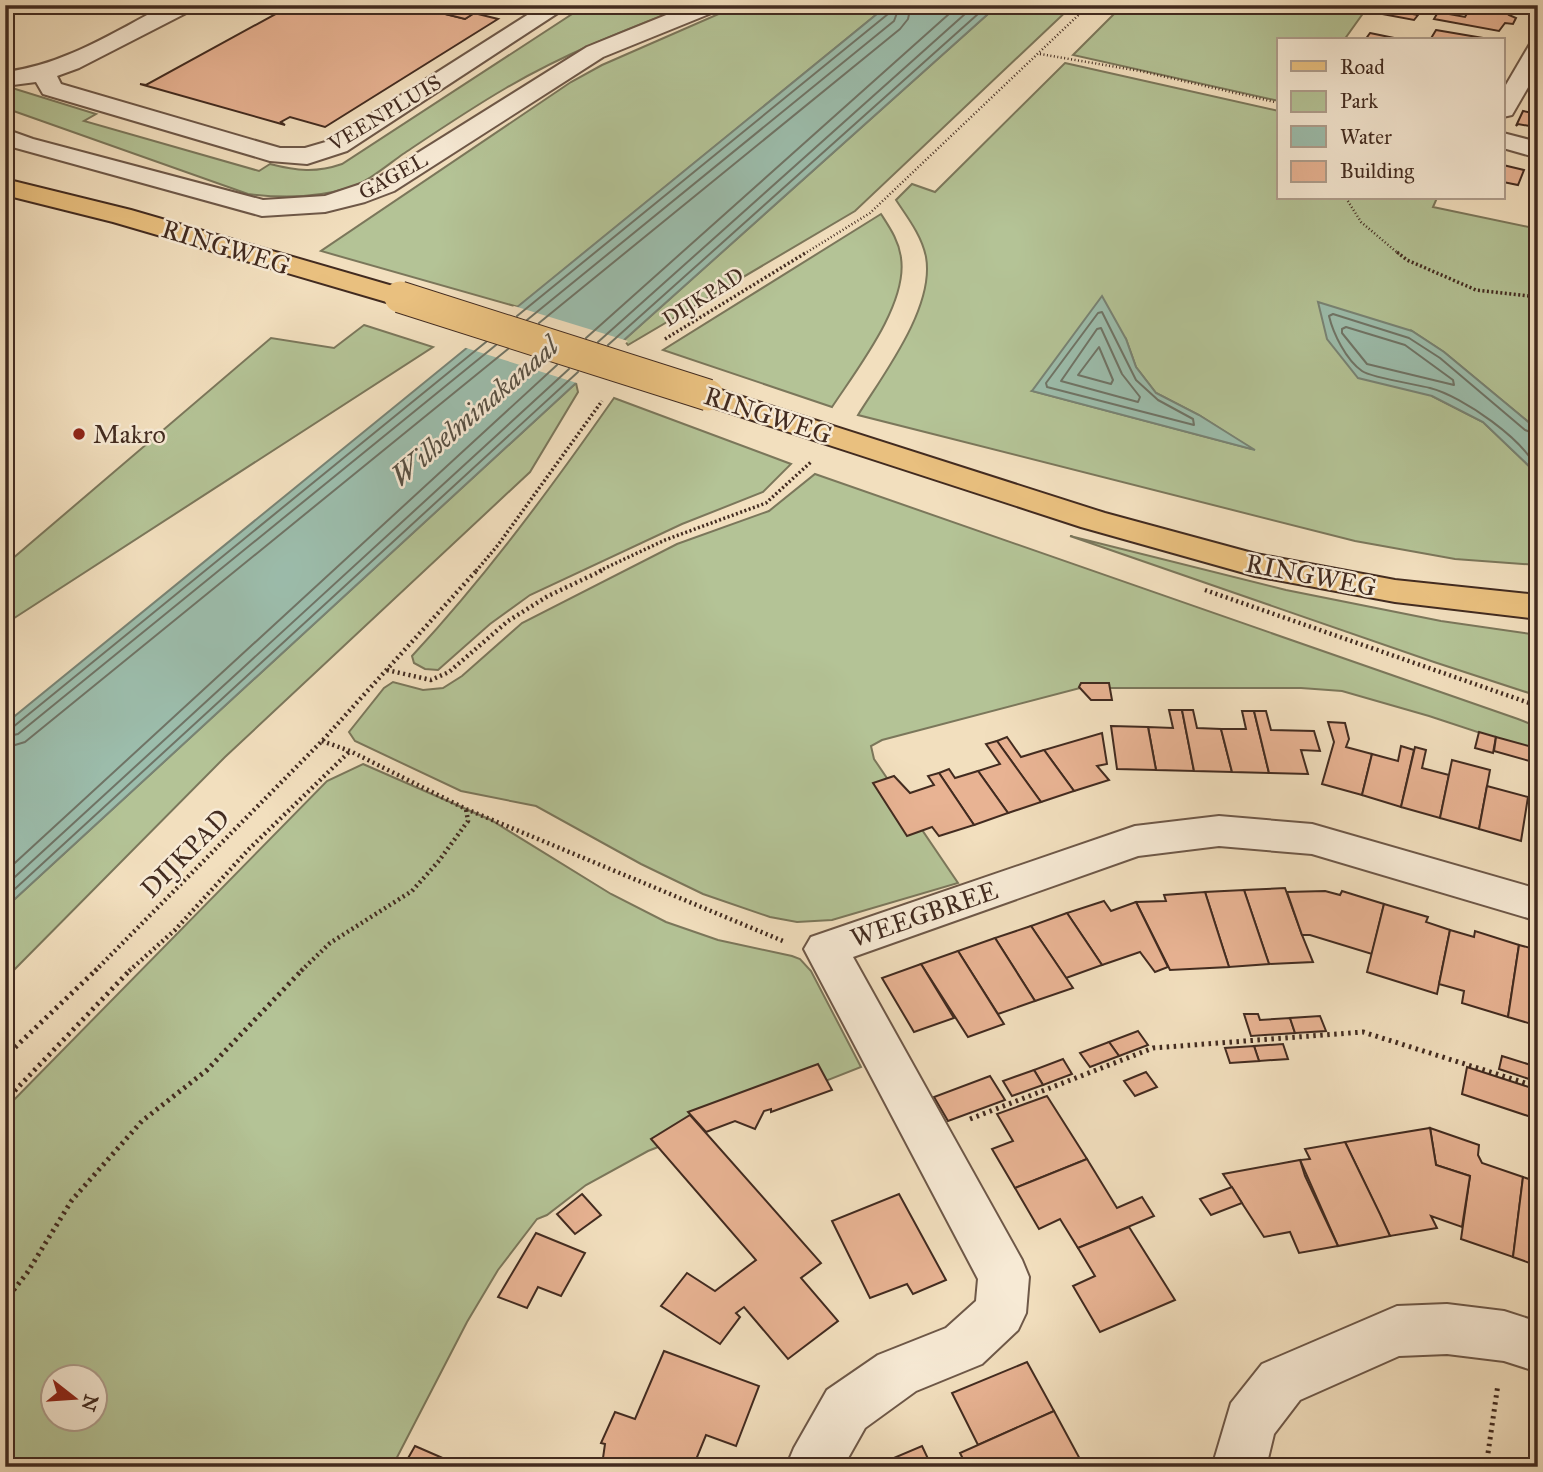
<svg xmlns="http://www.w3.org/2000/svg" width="1543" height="1472" font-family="'IM FELL Great Primer',serif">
	<rect width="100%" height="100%" fill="#f2dfbe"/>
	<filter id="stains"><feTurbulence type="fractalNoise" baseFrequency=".00286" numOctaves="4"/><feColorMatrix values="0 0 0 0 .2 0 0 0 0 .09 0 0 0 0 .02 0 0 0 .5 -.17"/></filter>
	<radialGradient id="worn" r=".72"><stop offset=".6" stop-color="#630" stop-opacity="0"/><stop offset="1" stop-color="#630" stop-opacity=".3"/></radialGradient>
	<g fill="#b4c396" stroke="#7b775b" stroke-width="2" fill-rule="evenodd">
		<path d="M586 5H690C627 29 564 54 506 88 470 109 436 132 403 154 386 166 368 182 348 188 316 198 280 198 248 194L5 108V87H9L96 114 84 121 259 171 270 164C297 171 316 173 342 164Z"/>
		<path d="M739 5H888L518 307 321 251 571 82 602 65Z"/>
		<path d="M998 5H1073L855 211 628 345 624 340Z"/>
		<path d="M1123 5H1369L1344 40H1279V101L1073 55Z"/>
		<path d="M1065 63 1279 111V198H1437L1433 207 1538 229V430L1444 352 1412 331 1432 396 1483 422 1530 467 1538 506V565L1455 559 1355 541 858 415C883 375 935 307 926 257 922 236 908 218 896 200L912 184 935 192ZM1126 339 1136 367 1156 393 1199 415 1252 449 1032 391Z"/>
		<path d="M881 214C890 228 899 241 901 258 908 304 857 369 832 407L663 350Z"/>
		<path d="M364 325 433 347 5 624V565L271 338 334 348Z"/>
		<path d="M576 383 578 392 530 472 225 757 5 979V908Z"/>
		<path d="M614 398 791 464 763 492 682 524 530 595 490 624 438 670 425 669 414 663 412 656C487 575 551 488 614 398Z"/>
		<path d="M815 474 1518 719 1538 727V752L1429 716 1342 691 1301 688H1080L882 740 871 746 874 759 958 883 832 920 797 922 770 917 703 894 641 864 536 806 461 791 355 741 349 732 384 688 393 682 423 690 443 688 462 676 522 623 677 544 769 511Z"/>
		<path d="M1070 536 1286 590 1441 621 1538 635V696L1434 662Z"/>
		<path d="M363 764 491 820 611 894 666 922 718 940 792 956 800 959 811 971 861 1067 648 1151 586 1185 547 1215 537 1219 498 1270 467 1322 392 1467H5V1109L327 781ZM52 1378H94V1420H52Z"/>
	</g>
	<g fill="#9cbdac" stroke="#788374" stroke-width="2">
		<path d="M888 5H998L576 383 5 908V724Z"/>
		<path d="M1102 296 1126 339 1136 367 1156 393 1199 415 1255 450 1032 391Z"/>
		<path d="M1318 302 1412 331 1444 352 1538 430V506L1530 467 1483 422 1432 396 1358 378 1327 339Z"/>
	</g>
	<path fill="#f2dfbe" d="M514 306 628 341 580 384 463 347Z"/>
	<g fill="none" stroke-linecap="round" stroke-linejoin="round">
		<g stroke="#6f7466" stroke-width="2">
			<path d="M1102 312 1136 380 1158 400 1193 419 1194 425 1047 387 1046 383 1098 313Z"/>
			<path d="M517 316 888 14 891 5"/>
			<path d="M527 320 894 21 900 5"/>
			<path d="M539 323 900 29 908 19 911 5"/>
			<path d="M1346 327 1405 345 1453 380 1454 385 1367 364 1342 333V329Z"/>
			<path d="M1101 328 1122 374 1140 397 1138 402 1061 381 1097 329Z"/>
			<path d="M586 338 959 5"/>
			<path d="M598 342 975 5"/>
			<path d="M608 345 988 5"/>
			<path d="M1099 347 1113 380 1111 384 1078 375Z"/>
			<path d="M1538 435 1525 430 1440 358 1409 338 1333 314 1329 316C1333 333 1346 360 1362 371 1372 378 1415 384 1430 388 1462 396 1527 441 1538 472"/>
			<path d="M5 729 13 727 486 342"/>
			<path d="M5 737 18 734 496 345"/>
			<path d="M5 748 25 742 508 349"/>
			<path d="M5 872 557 365"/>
			<path d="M5 886 569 369"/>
			<path d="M5 898 578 372"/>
		</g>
	</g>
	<g fill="#e8b393" stroke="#422b20" stroke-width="2">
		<path d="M292 5H409L465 19 474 13 498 19 325 127 290 117 281 122 285 125 140 84 146 85Z"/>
		<path d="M409 5H487L465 19Z"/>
		<path d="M1472 5 1510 13 1509 15 1516 18 1513 24 1505 23 1499 31 1434 19 1438 12 1465 17Z"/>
		<path d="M1380 8 1418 15 1414 20 1377 13Z"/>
		<path d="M1436 30 1483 38 1486 40H1430Z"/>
		<path d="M1370 33 1404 40H1365Z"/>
		<path d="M1523 111 1538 114V137L1532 136 1535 127 1518 124 1516 126Z"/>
		<path d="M1503 165 1524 170 1518 185 1503 182Z"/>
		<path d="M1081 683H1109L1112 700H1091L1079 687Z"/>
		<path d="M1169 710H1182L1194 771 1156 770 1148 727 1173 728Z"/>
		<path d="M1182 710H1193L1197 728 1221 729 1232 772 1194 771Z"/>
		<path d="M1242 711H1254L1269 773 1232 772 1221 729H1246Z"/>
		<path d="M1254 711H1266L1271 730 1314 731 1320 751 1301 750 1308 774 1269 773Z"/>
		<path d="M1328 722 1345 723 1349 739 1346 747 1372 754 1362 795 1322 784 1334 742Z"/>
		<path d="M1111 726 1148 727 1156 770 1117 769Z"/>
		<path d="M1479 732 1496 737 1493 753 1475 748Z"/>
		<path d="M1102 733 1107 764 1097 766 1109 780 1074 791 1044 750Z"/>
		<path d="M1007 737 1021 757 1044 750 1074 791 1041 802 997 741Z"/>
		<path d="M1496 737 1536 748 1533 762 1494 751Z"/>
		<path d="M997 741 1041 802 1008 813 978 771 1000 764 986 744Z"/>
		<path d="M1401 746 1414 750 1401 807 1362 795 1372 754 1398 761Z"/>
		<path d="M1415 747 1426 750 1422 768 1449 775 1440 818 1401 807Z"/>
		<path d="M1452 760 1490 770 1479 829 1440 818Z"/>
		<path d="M949 769 955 778 978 771 1008 813 974 825 939 773Z"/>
		<path d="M939 773 974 825 939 836 932 827 907 836 873 783 894 776 910 793 934 785 928 776Z"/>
		<path d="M1487 786 1528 797 1521 841 1479 829Z"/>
		<path d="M1285 888 1302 935 1313 962 1269 964 1244 890Z"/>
		<path d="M1244 890 1269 964 1229 967 1205 892Z"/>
		<path d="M1325 891 1340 895 1342 891 1384 904 1372 954 1310 935H1302L1287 892Z"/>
		<path d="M1205 892 1229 967 1170 970 1136 902 1166 901 1164 895Z"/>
		<path d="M1104 901 1111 911 1136 902 1168 967 1155 972 1140 952 1102 965 1067 913Z"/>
		<path d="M1384 904 1428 917 1426 922 1450 930 1437 994 1367 972Z"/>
		<path d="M1067 913 1102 965 1066 978 1031 926Z"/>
		<path d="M1031 926 1073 988 1035 1001 995 938Z"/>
		<path d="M1450 930 1474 937 1475 931 1519 945 1508 1017 1462 1003 1464 991 1439 984Z"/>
		<path d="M995 938 1035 1001 998 1014 958 951Z"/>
		<path d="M1519 945 1538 950V1026L1508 1017Z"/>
		<path d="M958 951 1004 1024 968 1037 921 964Z"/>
		<path d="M921 964 954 1018 914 1032 882 978Z"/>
		<path d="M1244 1014H1258L1260 1020 1290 1018 1295 1033 1251 1036Z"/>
		<path d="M1320 1016 1326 1031 1295 1033 1290 1018Z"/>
		<path d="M1138 1031 1148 1045 1119 1056 1109 1042Z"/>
		<path d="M1109 1042 1119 1056 1090 1067 1080 1053Z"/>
		<path d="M1283 1044 1288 1059 1259 1061 1254 1046Z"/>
		<path d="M1254 1046 1259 1061 1230 1063 1225 1048Z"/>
		<path d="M1502 1056 1534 1066 1532 1080 1499 1069Z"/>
		<path d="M1063 1059 1072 1074 1043 1085 1034 1070Z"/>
		<path d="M818 1064 832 1090 771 1112V1109L764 1111 755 1129 735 1121 706 1132 688 1112Z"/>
		<path d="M1467 1067 1535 1089 1531 1117 1462 1094Z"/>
		<path d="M1034 1070 1043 1085 1012 1096 1003 1081Z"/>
		<path d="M1146 1072 1157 1087 1135 1096 1124 1081Z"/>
		<path d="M990 1076 1005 1100 948 1121 934 1097Z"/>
		<path d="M1535 1089 1538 1090V1119L1531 1117Z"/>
		<path d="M1047 1096 1087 1159 1015 1188 992 1149 1013 1141 997 1114Z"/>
		<path d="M690 1115 821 1263 801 1278 838 1321 788 1359 744 1307 736 1313 740 1317 720 1344 661 1306 687 1273 715 1291 756 1260 651 1139Z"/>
		<path d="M1430 1128 1479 1145 1478 1155 1482 1163 1523 1177 1513 1257 1461 1239 1470 1176 1436 1165Z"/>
		<path d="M1430 1128 1436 1165 1470 1176 1462 1227 1431 1216 1437 1228 1390 1236 1345 1142Z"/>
		<path d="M1345 1142 1380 1214 1390 1236 1338 1246 1300 1160 1310 1159 1305 1149Z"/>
		<path d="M1087 1159 1117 1208 1142 1197 1154 1216 1078 1248 1060 1219 1039 1229 1015 1188Z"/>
		<path d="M1300 1160 1305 1176 1338 1246 1299 1253 1290 1232 1264 1237 1223 1174Z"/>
		<path d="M1523 1177 1538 1182V1266L1513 1257Z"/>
		<path d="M1232 1187 1242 1203 1211 1215 1200 1199Z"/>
		<path d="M582 1194 601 1215 575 1234 557 1214Z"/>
		<path d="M899 1194 946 1280 913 1294 907 1284 870 1298 832 1221Z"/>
		<path d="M1129 1227 1175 1300 1100 1332 1073 1286 1095 1276 1078 1248Z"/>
		<path d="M536 1233 585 1253 561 1296 538 1287 527 1308 498 1297Z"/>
		<path d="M664 1351 759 1386 736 1446 706 1435 693 1467H664L645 1459 639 1467H626L603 1458 605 1444 601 1443 615 1412 635 1419Z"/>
		<path d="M1027 1362 1054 1411 978 1445 952 1393Z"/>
		<path d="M1054 1411 1081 1461 1069 1467H967L960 1453Z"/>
		<path d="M415 1446 445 1459 441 1467H403Z"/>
		<path d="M922 1446 931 1465 892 1467 889 1460Z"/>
	</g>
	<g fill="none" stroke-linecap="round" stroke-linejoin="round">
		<g stroke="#6e5848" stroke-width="4">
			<g id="minor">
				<path d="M166 5H195L192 10 79 68 57 76 61 84 280 148H305L329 141 543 5H570L347 151 307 164 270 161 43 94 36 82 5 86V72C64 65 114 32 166 5Z"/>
				<path d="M691 5H722L719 10 603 57 394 191 365 202 325 212 262 216 5 145V129L33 139 263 200 325 196 376 179 587 47Z"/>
				<path d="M1538 42V70L1512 115 1503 117V90L1530 44Z"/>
				<path d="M1503 133 1538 142V158L1503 148Z"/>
				<path d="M1219 816 1312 824 1538 889V921L1312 854 1219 846 1138 856 853 957 1022 1260 1029 1277 1026 1313 1018 1330 982 1364 916 1391 865 1428 843 1467H786L794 1448 827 1390 878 1355 946 1328 976 1301 978 1279 804 949 811 937 1135 826Z"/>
				<path d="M1447 1304 1504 1311 1538 1322V1372L1504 1361 1447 1354 1399 1356 1300 1400 1274 1434 1266 1467H1212L1231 1403 1262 1364 1397 1306Z"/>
			</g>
		</g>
		<g stroke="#422b20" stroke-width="4">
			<g id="major">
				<path d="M5 179 131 210 410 291 414 297 410 303 400 306 390 303 113 222 5 195Z"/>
				<path d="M708 386 1105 513 1256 554 1395 580 1538 595V619L1395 602 1255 576 1081 527 697 402 693 395 697 388Z"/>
			</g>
		</g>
		<g stroke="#422b20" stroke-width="2.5" stroke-dasharray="1 2.5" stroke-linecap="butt">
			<path d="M1040 54 1140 71 1279 103"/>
			<path d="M1346 198 1361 222 1399 254"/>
			<path d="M804 254 870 213 1089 5"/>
		</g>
		<g stroke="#422b20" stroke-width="3.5" stroke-dasharray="2 2.5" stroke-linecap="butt">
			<path d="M1397 252 1407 260 1476 290 1538 297"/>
			<path d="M665 339 807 252"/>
			<path d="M476 571 498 545 602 401"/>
			<path d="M599 571 665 540 766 503 811 462"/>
		</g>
		<g stroke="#422b20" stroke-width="4.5" stroke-dasharray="2 3.5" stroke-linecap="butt">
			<path d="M1205 590 1538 706"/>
			<path d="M387 670 431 680 449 672 508 621 548 596 603 570"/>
			<path d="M322 741 350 751 466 809 783 941"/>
			<path d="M1535 866 1538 850"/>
			<path d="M95 971 322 741 477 570"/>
			<path d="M129 971 175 930 248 850 350 751"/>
			<path d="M301 971 330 943 412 891 438 862 468 821 466 809"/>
		</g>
		<g stroke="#422b20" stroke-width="5" stroke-dasharray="2.5 4.5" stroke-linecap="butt">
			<path d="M5 1057 97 969"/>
			<path d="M5 1101 131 969"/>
			<path d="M970 1119 1153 1048 1363 1032 1538 1087"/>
			<path d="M5 1301 27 1273 72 1200 142 1121 207 1070 303 969"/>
			<path d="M1486 1467 1498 1384"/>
		</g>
		<use href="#minor" fill="#f7ead5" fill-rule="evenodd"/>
		<use href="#major" fill="#e9c07f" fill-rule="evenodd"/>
		<g stroke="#422b20" stroke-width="33" stroke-linecap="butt">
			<path id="major-bridge" d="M400 297 708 395"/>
		</g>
		<use href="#major-bridge" stroke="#e9c07f" stroke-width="31"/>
	</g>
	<circle fill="#8f2418" stroke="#f7ead5" stroke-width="2.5" cx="79" cy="434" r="7"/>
	<g text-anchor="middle" stroke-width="5" stroke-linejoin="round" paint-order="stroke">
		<g font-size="21" fill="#422b20" stroke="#f7ead5">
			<text transform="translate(385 113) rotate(-31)" y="7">VEENPLUIS</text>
			<text transform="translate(393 176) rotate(-29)" y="7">GAGEL</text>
			<text transform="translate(703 297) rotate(-32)" y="7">DIJKPAD</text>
		</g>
		<g font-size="26" fill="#422b20" stroke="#f7ead5">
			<text transform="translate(226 247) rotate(17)" y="9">RINGWEG</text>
			<text transform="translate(768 415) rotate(18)" y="9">RINGWEG</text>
			<text transform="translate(1311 575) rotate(11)" y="9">RINGWEG</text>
			<text transform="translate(185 853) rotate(-45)" y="9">DIJKPAD</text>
			<text transform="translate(924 914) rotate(-19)" y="9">WEEGBREE</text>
		</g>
		<g font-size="26" fill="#422b20" stroke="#f7ead5" text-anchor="start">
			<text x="93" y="443">Makro</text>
		</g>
		<g font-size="28" font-style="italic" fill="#585043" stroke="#f7ead5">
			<text transform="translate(474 411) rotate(-41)" y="10">Wilhelminakanaal</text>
		</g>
	</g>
	<rect width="1543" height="1472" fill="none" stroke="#f2dfbe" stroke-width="28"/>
	<rect x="7" y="7" width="1529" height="1458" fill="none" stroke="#422b20" stroke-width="3.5"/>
	<rect x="14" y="14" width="1515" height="1444" fill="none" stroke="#422b20" stroke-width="2"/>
	<rect x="1277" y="38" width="228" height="161" fill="#f7ead5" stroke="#af9e8d" stroke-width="2"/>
	<rect x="1291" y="61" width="35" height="10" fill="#e9c07f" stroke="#af9e8d" stroke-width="2"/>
	<text x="1340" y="74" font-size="21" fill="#422b20">Road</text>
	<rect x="1291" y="91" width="35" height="21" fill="#b4c396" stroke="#af9e8d" stroke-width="2"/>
	<text x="1340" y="108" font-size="21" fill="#422b20">Park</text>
	<rect x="1291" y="126" width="35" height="21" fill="#9cbdac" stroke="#af9e8d" stroke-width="2"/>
	<text x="1340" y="144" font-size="21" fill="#422b20">Water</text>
	<rect x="1291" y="161" width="35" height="21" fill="#e8b393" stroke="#af9e8d" stroke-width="2"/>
	<text x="1340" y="178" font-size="21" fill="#422b20">Building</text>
	<g transform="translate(74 1398) rotate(107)"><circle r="33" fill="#f7ead5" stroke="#af9e8d" stroke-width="2"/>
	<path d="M0-5L12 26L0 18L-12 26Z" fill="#8f2418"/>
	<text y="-10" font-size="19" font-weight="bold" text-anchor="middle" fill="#422b20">N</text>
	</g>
	<rect width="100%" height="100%" filter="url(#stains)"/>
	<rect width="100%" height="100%" fill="url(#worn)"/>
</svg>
